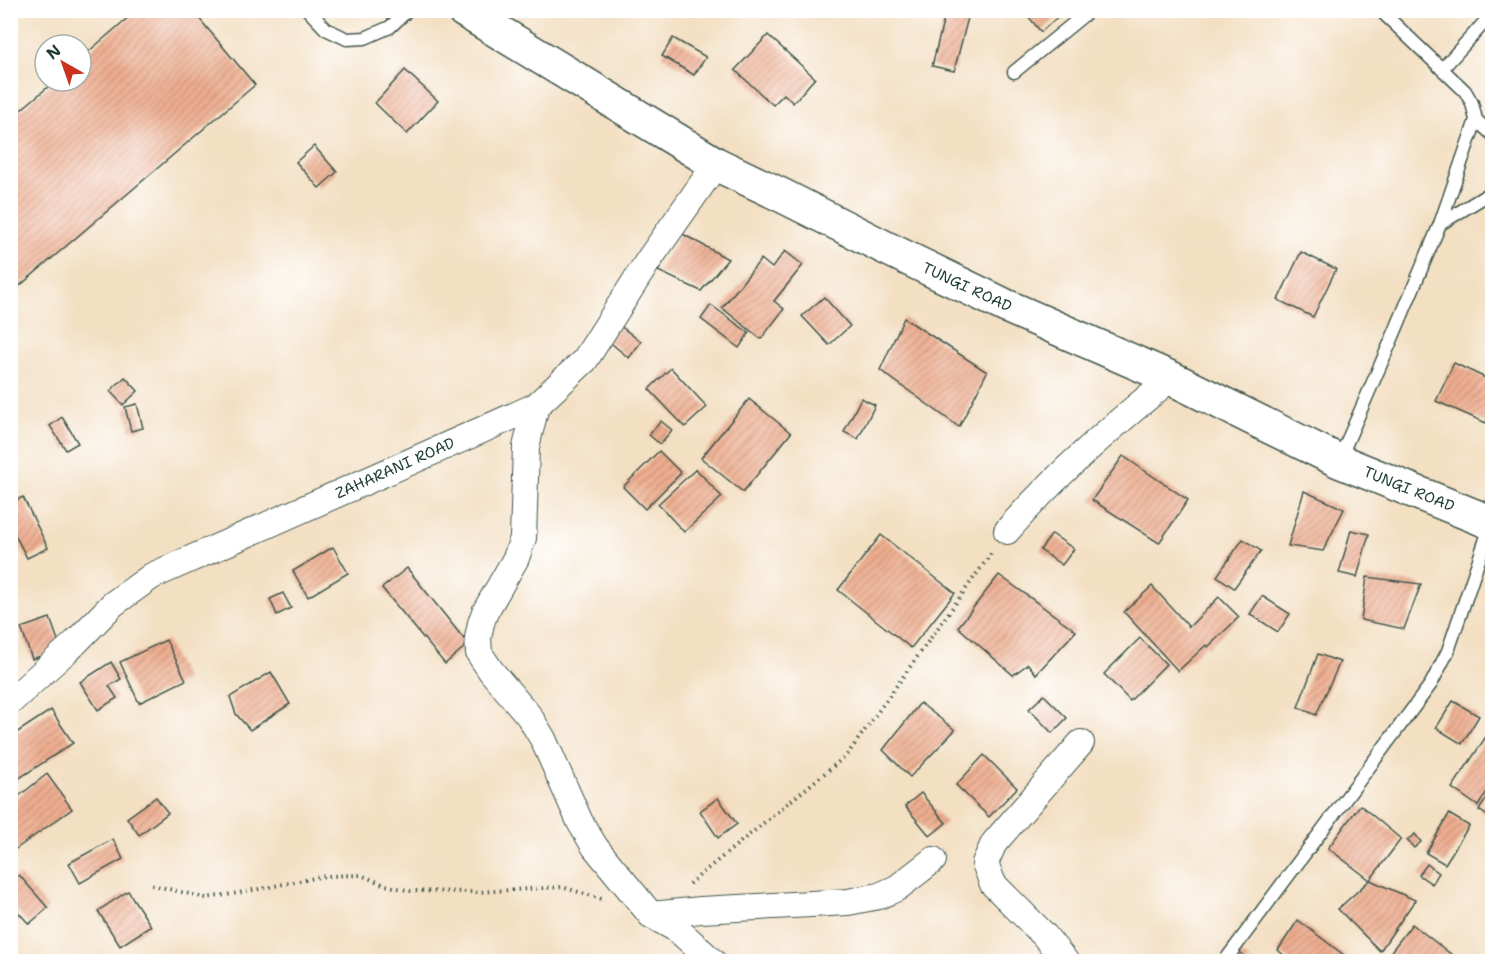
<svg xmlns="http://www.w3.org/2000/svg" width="1503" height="972" font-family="'Shantell Sans',sans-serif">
	<defs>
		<pattern id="building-hatch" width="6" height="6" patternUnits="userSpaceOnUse" patternTransform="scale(1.5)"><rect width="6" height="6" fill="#efae90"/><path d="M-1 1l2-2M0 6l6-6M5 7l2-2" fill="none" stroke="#c18f76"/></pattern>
	</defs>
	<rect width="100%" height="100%" fill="#fff"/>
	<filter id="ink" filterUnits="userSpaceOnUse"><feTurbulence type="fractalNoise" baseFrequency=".0167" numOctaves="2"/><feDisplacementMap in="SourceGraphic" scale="12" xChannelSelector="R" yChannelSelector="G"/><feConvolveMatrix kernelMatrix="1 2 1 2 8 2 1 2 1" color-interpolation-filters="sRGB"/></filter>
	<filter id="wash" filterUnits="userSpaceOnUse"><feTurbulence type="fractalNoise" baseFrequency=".008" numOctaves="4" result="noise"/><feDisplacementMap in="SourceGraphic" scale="24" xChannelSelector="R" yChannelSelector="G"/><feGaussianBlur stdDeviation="1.35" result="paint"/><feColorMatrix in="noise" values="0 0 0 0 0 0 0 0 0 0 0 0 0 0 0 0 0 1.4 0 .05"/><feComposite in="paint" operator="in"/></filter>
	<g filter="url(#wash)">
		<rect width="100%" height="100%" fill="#f3dfc2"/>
		<g id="blocks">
			<g fill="url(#building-hatch)">
				<path d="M137 10H192L255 85 10 294V119L55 81H81V58Z"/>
				<path d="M946 10H970L954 71 932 66Z"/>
				<path d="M1023 10H1065L1041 32Z"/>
				<path d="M768 35 815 78 793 103 784 94 773 105 735 70Z"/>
				<path d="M673 38 706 57 694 75 662 56Z"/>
				<path d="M405 70 438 101 407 134 375 103Z"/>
				<path d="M314 146 337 172 319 188 296 162Z"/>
				<path d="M681 233 728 259 701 291 658 271Z"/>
				<path d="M785 251 803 265 774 301 784 309 761 339 722 308 761 259 772 268Z"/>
				<path d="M1301 252 1336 269 1313 317 1278 300Z"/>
				<path d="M824 297 850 326 829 345 802 316Z"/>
				<path d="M711 305 749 333 739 348 701 319Z"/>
				<path d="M904 318 987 372 959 427 880 370Z"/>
				<path d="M619 325 641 342 629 358 607 340Z"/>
				<path d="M1454 363 1492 381V408L1486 423 1436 401Z"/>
				<path d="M671 368 707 407 685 427 649 389Z"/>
				<path d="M125 377 138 391 123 405 110 391Z"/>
				<path d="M861 398 875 405 858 439 844 432Z"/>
				<path d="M749 399 791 433 743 492 701 458Z"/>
				<path d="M137 404 143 428 131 431 125 407Z"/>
				<path d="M62 417 78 443 66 450 50 426Z"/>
				<path d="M661 421 672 430 660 444 649 435Z"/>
				<path d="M659 451 681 473 645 509 623 487Z"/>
				<path d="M1123 456 1188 500 1159 543 1092 500Z"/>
				<path d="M696 469 722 497 684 532 658 504Z"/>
				<path d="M1304 491 1344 509 1323 551 1288 546Z"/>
				<path d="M23 497 48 548 27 558 10 525V503Z"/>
				<path d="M1351 530 1369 534 1357 577 1339 573Z"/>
				<path d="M1052 534 1074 549 1062 565 1040 550Z"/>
				<path d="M881 535 955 593 911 648 838 590Z"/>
				<path d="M1243 539 1261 551 1234 588 1217 576Z"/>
				<path d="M333 547 348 573 308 597 293 571Z"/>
				<path d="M407 568 468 644 445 664 382 588Z"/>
				<path d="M999 575 1076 631 1036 674 1028 664 1013 675 958 627Z"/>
				<path d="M1367 577 1421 584 1404 629 1361 620Z"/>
				<path d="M1152 586 1189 627 1219 597 1239 617 1208 647 1206 645 1178 671 1124 612Z"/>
				<path d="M283 593 291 608 277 615 270 599Z"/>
				<path d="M1262 596 1290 614 1278 632 1250 614Z"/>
				<path d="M50 618 61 649 32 659 21 628Z"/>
				<path d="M1140 638 1166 664 1130 701 1104 674Z"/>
				<path d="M166 640 186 680 139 703 120 662Z"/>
				<path d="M1318 654 1340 662 1316 715 1298 707Z"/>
				<path d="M111 662 121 679 109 686 117 698 98 710 80 682Z"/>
				<path d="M271 672 290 704 250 730 236 714 230 697Z"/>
				<path d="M1044 695 1067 718 1052 733 1029 709Z"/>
				<path d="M1453 701 1479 716 1462 744 1436 728Z"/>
				<path d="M920 703 955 730 910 777 883 750Z"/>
				<path d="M51 710 73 743 12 783 10 780V737Z"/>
				<path d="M1489 732 1492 734V784L1478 806 1452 788Z"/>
				<path d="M984 755 1017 788 989 817 956 785Z"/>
				<path d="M47 774 72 809 13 851 10 845V803Z"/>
				<path d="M1491 792 1492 793V819L1479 810Z"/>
				<path d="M921 793 946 823 930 836 905 806Z"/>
				<path d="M156 797 168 813 139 835 127 818Z"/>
				<path d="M718 798 737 824 718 838 700 811Z"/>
				<path d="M1360 805 1401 839 1370 880 1328 848Z"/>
				<path d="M1449 814 1469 826 1445 864 1426 853Z"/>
				<path d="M1415 834 1421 842 1414 848 1407 840Z"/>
				<path d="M113 839 123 859 80 883 69 863Z"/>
				<path d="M1427 864 1439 873 1432 884 1419 875Z"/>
				<path d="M19 875 48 908 29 924 10 903V883Z"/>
				<path d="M1370 880 1415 900 1380 951 1338 909Z"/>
				<path d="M128 891 151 926 120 946 98 911Z"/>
				<path d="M1298 920 1353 962H1291L1278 950Z"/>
				<path d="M1412 924 1461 962H1383Z"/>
				<path d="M1237 951 1253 962H1230Z"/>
			</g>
		</g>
	</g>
	<g filter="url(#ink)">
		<use href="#blocks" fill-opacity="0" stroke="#3f5549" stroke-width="1.5"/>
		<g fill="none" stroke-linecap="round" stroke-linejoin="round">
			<g stroke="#3f5549" stroke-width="15">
				<g id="service">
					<path d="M308 10 326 29 347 39 365 38 390 27 408 10"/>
					<path d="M1442 69 1492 14"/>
					<path d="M1014 72 1090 10"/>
					<path d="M1476 120 1492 134"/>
					<path d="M1440 224 1492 192"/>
					<path d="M1339 460 1394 334 1440 224 1476 120 1472 103 1465 91 1380 10"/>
					<path d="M1224 962 1431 684 1448 651 1491 524"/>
				</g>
			</g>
			<g stroke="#3f5549" stroke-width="28">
				<g id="minor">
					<path d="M536 406 526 447 523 538 516 558 485 612 481 623 478 638 479 653 491 671 529 716 543 739 580 822 595 847 651 915 678 930 713 962"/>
					<path d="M1007 531C1056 474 1114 425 1171 378"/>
					<path d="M10 702 75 643 113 604 152 576 536 406 585 360 648 261 716 164"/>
					<path d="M651 915 701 910 848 902 879 896 897 888 933 860"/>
					<path d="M1066 962 1044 935 993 884 985 863 994 843 1081 743"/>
				</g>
			</g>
			<g stroke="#3f5549" stroke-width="36">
				<path id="secondary" d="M463 10 716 164 783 196 886 248 1006 306 1171 378 1339 461 1492 523"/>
			</g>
			<g stroke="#3f5549" stroke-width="4" stroke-dasharray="1.5 4.5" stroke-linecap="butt">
				<path d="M689 884 847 755 993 551"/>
				<path d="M152 885 206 898 233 894 325 876 361 875 385 885 411 891 478 892 562 887 605 900"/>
			</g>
			<use href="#service" stroke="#fff" stroke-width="12"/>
			<use href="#minor" stroke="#fff" stroke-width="26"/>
			<use href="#secondary" stroke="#fff" stroke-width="33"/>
		</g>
	</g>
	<g text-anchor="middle" stroke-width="4.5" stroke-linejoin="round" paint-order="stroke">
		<g font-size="15" fill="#1f3d34" stroke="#fff">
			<text transform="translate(967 287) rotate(25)" y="5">TUNGI ROAD</text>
			<text transform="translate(395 468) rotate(-24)" y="5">ZAHARANI ROAD</text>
			<text transform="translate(1409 489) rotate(22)" y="5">TUNGI ROAD</text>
		</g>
	</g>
	<rect width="1503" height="972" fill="none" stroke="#fff" stroke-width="36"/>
	<g transform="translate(63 63) rotate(320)"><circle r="28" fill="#ffffff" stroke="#a5b1ae" stroke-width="1.5"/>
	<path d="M0-4.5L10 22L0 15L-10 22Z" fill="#c8321e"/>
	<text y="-9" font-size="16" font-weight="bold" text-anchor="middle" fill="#1f3d34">N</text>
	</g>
</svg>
